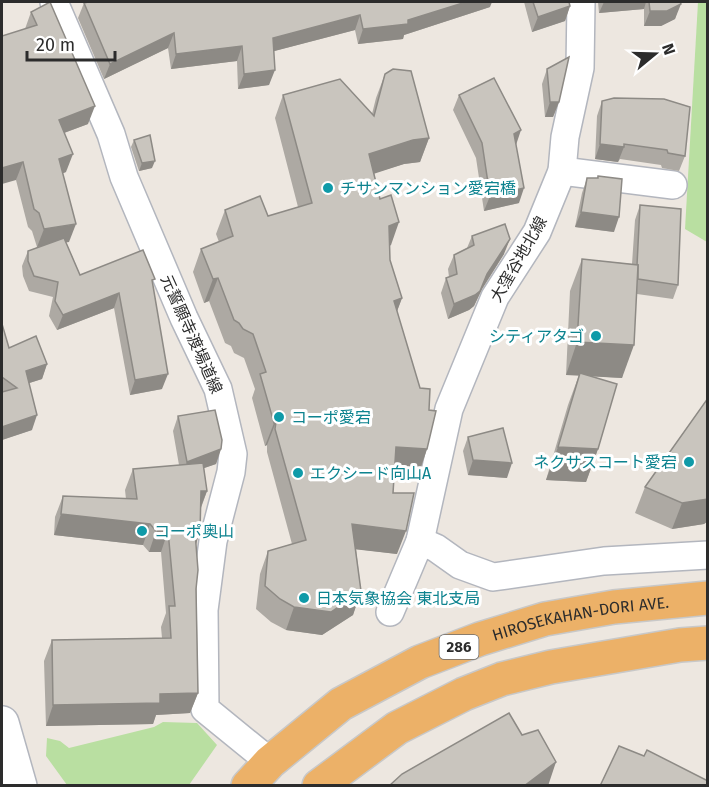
<svg xmlns="http://www.w3.org/2000/svg" width="709" height="787" font-family="'Fira Sans','Noto Sans JP',sans-serif">
	<rect width="100%" height="100%" fill="#ede7e0"/>
	<g fill="#b9dfa1">
		<path d="M698 2H708L707 242 685 229Z"/>
		<path d="M163 722 197 723 217 745 189 785H67L46 756 47 738 60 741 69 748 154 727Z"/>
	</g>
	<g fill="none" stroke-linecap="round" stroke-linejoin="round">
		<g stroke="#b3b6be" stroke-width="30">
			<g id="minor">
				<path d="M54 2 111 134 124 177 184 318 218 389 233 454 231 472 213 541 204 610 205 709 270 762"/>
				<path d="M562 171 673 185"/>
				<path d="M420 541 436 548 460 565 493 577 604 561 708 555"/>
				<path d="M390 612 420 541 449 409 495 297 537 232 562 171 565 137 580 68 581 2"/>
			</g>
		</g>
		<g stroke="#b3b6be" stroke-width="36">
			<path id="tertiary" d="M2 723 20 786"/>
		</g>
		<g stroke="#c8c8c8" stroke-width="36">
			<g id="trunk">
				<path id="s1" d="M248 786 270 762 341 704 420 662 480 639 545 619 614 607 708 598"/>
				<path d="M319 786 397 728 464 694 502 679 551 667 680 645 708 643"/>
			</g>
		</g>
		<use href="#minor" stroke="#fff" stroke-width="27"/>
		<use href="#tertiary" stroke="#fff" stroke-width="33"/>
		<use href="#trunk" stroke="#ecb168" stroke-width="33"/>
	</g>
	<g fill="#ada9a3">
		<path d="M524 2H569L570 6 565 21 532 32Z"/>
		<path d="M598 2H680L675 19 661 26H644V9L599 13Z"/>
		<path d="M84 3 490 7 404 35 403 39 358 44 355 30 274 51 269 85 238 89 237 61 171 69 168 48 104 79 78 18Z"/>
		<path d="M31 12 88 124 64 133 66 172 63 173 69 242H66L80 275 153 286 162 389 130 395 114 308 57 330 49 316 53 297 29 291 23 276 22 266 28 251 41 246 37 247 32 231 28 227 16 180 25 29Z"/>
		<path d="M547 69 559 102 553 117H545L542 84Z"/>
		<path d="M385 74 429 138 420 162 404 164 374 173 391 245 389 246 390 260 402 298 397 311 420 388 429 410 427 449 419 473 394 471 393 493 397 554 356 549 361 591 353 615 322 635 286 630 271 622 256 609 260 574 268 551 292 544 267 452V445L265 446 252 398 255 389 244 358 234 353 231 346 225 343 209 301 204 303 193 272 201 249 219 242 216 234 225 210 268 216 298 207 275 118 283 95 372 114 376 98Z"/>
		<path d="M459 95 519 203 484 211 476 158 453 110Z"/>
		<path d="M602 101 685 156 679 171 662 168 661 165 620 159 618 162 595 159 597 116Z"/>
		<path d="M134 140 152 168 139 171 131 147Z"/>
		<path d="M598 176 614 232 575 227 582 193 587 178H597Z"/>
		<path d="M640 205 678 285 673 299 637 294 622 378 591 376 598 449 586 482 546 480 568 405 579 375H566L570 291 582 259 632 264 635 220Z"/>
		<path d="M472 236 504 254 482 289 474 306 469 310 448 319 441 293 446 278 449 277 448 269 454 255 467 248Z"/>
		<path d="M2 324 9 348 47 364 42 379 29 383 32 430 2 440Z"/>
		<path d="M708 398V521L704 524 672 529 635 513 645 487Z"/>
		<path d="M178 416 221 449 216 464 204 468 207 491 201 508 196 545 198 693 190 713 156 715 153 724 46 726 44 661 52 640 162 638 161 627 166 613 161 552H149L143 545 54 535 55 517 63 496 126 499 125 490 133 469 179 465 173 431Z"/>
		<path d="M468 437 507 478 468 475 463 451Z"/>
	</g>
	<g fill="#8d8a85">
		<path d="M466 2H492L490 7 404 35 403 39 358 44 363 29 408 20Z"/>
		<path d="M604 2H646L644 9 599 13Z"/>
		<path d="M681 4 675 19 661 26H644L650 11Z"/>
		<path d="M570 6 565 21 532 32 538 17Z"/>
		<path d="M360 15 355 30 267 53 273 38Z"/>
		<path d="M174 33 168 48 104 79 110 64Z"/>
		<path d="M242 46 237 61 171 69 176 54Z"/>
		<path d="M275 70 269 85 238 89 244 74Z"/>
		<path d="M550 102H559L553 117H545Z"/>
		<path d="M95 106 88 124 53 137 59 120Z"/>
		<path d="M521 130 516 145 514 134Z"/>
		<path d="M429 138 420 162 404 164 361 178 369 154 413 140Z"/>
		<path d="M600 144 624 147 618 162 595 159Z"/>
		<path d="M73 154 66 172 53 177 59 159Z"/>
		<path d="M155 161 152 168 139 171 142 163Z"/>
		<path d="M23 162 16 180 2 184V168Z"/>
		<path d="M524 188 519 203 484 211 490 196Z"/>
		<path d="M581 212 619 217 614 232 575 227Z"/>
		<path d="M399 222 391 245 380 249 389 226Z"/>
		<path d="M76 224 69 242 37 247 44 229Z"/>
		<path d="M510 239 504 254 482 289 474 306 469 310 448 319 454 304 487 274Z"/>
		<path d="M218 278 209 301 204 303 213 279Z"/>
		<path d="M119 293 114 308 57 330 63 315Z"/>
		<path d="M402 298 393 322 394 301Z"/>
		<path d="M577 342 634 345 622 378 566 375Z"/>
		<path d="M47 364 42 379 20 386 26 371Z"/>
		<path d="M168 374 162 389 130 395 135 380Z"/>
		<path d="M37 415 32 430 2 440V427Z"/>
		<path d="M276 422 267 445 265 446 274 423Z"/>
		<path d="M396 447 427 449 419 473 387 471Z"/>
		<path d="M558 447 598 449 586 482 546 480Z"/>
		<path d="M221 449 216 464 181 476 187 462Z"/>
		<path d="M473 460 512 463 507 478 468 475Z"/>
		<path d="M201 491H207L199 512Z"/>
		<path d="M708 499V521L704 524 672 529 682 503Z"/>
		<path d="M61 514 150 524 143 545 54 535Z"/>
		<path d="M352 524 406 531 397 554 344 548Z"/>
		<path d="M156 531H168L161 552H149Z"/>
		<path d="M195 532H200L193 553Z"/>
		<path d="M361 591 353 615 322 635 286 630 294 607Z"/>
		<path d="M198 693 190 713 156 715 153 724 46 726 53 705 160 694Z"/>
		<path d="M556 762 548 786H524Z"/>
	</g>
	<g fill="#c9c5be" stroke="#8d8a85" stroke-width="1.5">
		<path d="M50 2 95 106 59 120 73 154 59 159 76 224 44 229 39 213 34 209 23 162 2 168V36L37 25 31 12Z"/>
		<path d="M88 2H466L408 20V24L363 29 360 15 273 38 275 70 244 74 242 46 176 54 174 33 110 64 84 3Z"/>
		<path d="M533 2H569L570 6 538 17Z"/>
		<path d="M649 2H680L681 4 667 11H650Z"/>
		<path d="M569 57 559 102H550L547 69Z"/>
		<path d="M393 69 411 71 429 138 413 140 369 154 380 199 391 195 399 222 389 226 390 260 402 298 394 301 420 388 430 389 429 410 436 411 427 449 396 447 393 493H414L406 531 352 524 361 591 331 612 294 607 280 599 265 586 268 551 306 540 275 429 276 422 274 423 260 374 266 372 253 334 243 329 239 323 234 320 218 278 213 279 201 249 233 236 225 210 260 196 268 216 312 203 283 95 340 79 374 116 385 74Z"/>
		<path d="M494 78 521 130 514 134 524 188 490 196 482 143 459 95Z"/>
		<path d="M614 98 664 99 690 107 685 156 668 153 667 150 624 144V147L600 144 602 101Z"/>
		<path d="M150 135 155 161 142 163 134 140Z"/>
		<path d="M598 176 622 179 619 217 581 212 587 178H598Z"/>
		<path d="M640 205 681 209 678 285 638 279V265H637Z"/>
		<path d="M505 224 510 239 487 274 480 291 475 295 454 304 446 278 457 274 454 255 474 245 472 236Z"/>
		<path d="M64 238 80 275 143 250 155 279 152 280 168 374 135 380 119 293 63 315 55 301 58 282 34 276 28 261V251Z"/>
		<path d="M582 259 638 265 634 345 577 342Z"/>
		<path d="M2 324 9 348 36 336 47 364 26 371 37 415 2 427V392L17 388 2 377Z"/>
		<path d="M580 373 617 384 598 449 558 447Z"/>
		<path d="M708 398V499L682 503 645 487Z"/>
		<path d="M215 410 222 440 221 449 187 462 178 416Z"/>
		<path d="M503 428 512 463 473 460 468 437Z"/>
		<path d="M203 463 207 491H201L200 532H195L198 570 196 589 198 693 160 694V703L53 705 52 640 171 638 169 606H175L168 531H156L150 524 61 514 63 496 137 499 133 469Z"/>
		<path d="M509 713 522 735 538 730 556 762 524 786H389L402 774Z"/>
		<path d="M619 746 644 756 647 750 708 781V786H600Z"/>
	</g>
	<g fill="#0f9aa8" stroke="#fff" stroke-width="2">
		<circle cx="328" cy="188" r="6"/>
		<circle cx="596" cy="336" r="6"/>
		<circle cx="279" cy="417" r="6"/>
		<circle cx="689" cy="462" r="6"/>
		<circle cx="298" cy="473" r="6"/>
		<circle cx="142" cy="531" r="6"/>
		<circle cx="304" cy="598" r="6"/>
	</g>
	<g text-anchor="middle" stroke-width="6" stroke-linejoin="round" paint-order="stroke">
		<rect fill="#fff" stroke="#6b6b6b" stroke-width="1.5" x="439.5" y="635" width="39" height="24" rx="4.5"/>
		<g font-size="15" font-weight="bold" fill="#2c2c2c">
			<text x="459" y="652">286</text>
		</g>
		<g font-size="16" fill="#0d838f" stroke="#fff" text-anchor="start">
			<text x="340" y="194">チサンマンション愛宕橋</text>
			<text x="584" y="342" text-anchor="end">シティアタゴ</text>
			<text x="291" y="423">コーポ愛宕</text>
			<text x="677" y="468" text-anchor="end">ネクサスコート愛宕</text>
			<text x="310" y="479">エクシード向山A</text>
			<text x="154" y="537">コーポ奥山</text>
			<text x="316" y="604">日本気象協会 東北支局</text>
		</g>
		<g font-size="16" fill="#2c2c2c" stroke="#fff">
			<text transform="translate(518 259) rotate(-60)" y="6">大窪谷地北線</text>
			<text transform="translate(192 334) rotate(66)" y="6">元誓願寺渡場道線</text>
			<text dy="6" stroke="none"><textPath href="#s1" startOffset="381">HIROSEKAHAN-DORI AVE.</textPath></text>
		</g>
	</g>
	<rect width="709" height="787" fill="none" stroke="#2c2c2c" stroke-width="6"/>
	<g transform="translate(655 54) rotate(71)" stroke="#ffffff" stroke-width="4.5" paint-order="stroke">
	<path d="M0-4.5L10 22L0 15L-10 22Z" fill="#2c2c2c"/>
	<text y="-9" font-size="16" font-weight="bold" text-anchor="middle" fill="#2c2c2c">N</text>
	</g>
	<path d="M27 51v9h88v-9" fill="none" stroke="#2c2c2c" stroke-width="3"/>
	<text x="36" y="51" font-size="18" fill="#2c2c2c" stroke="#ffffff" stroke-width="4.5" paint-order="stroke">20 m</text>
</svg>
